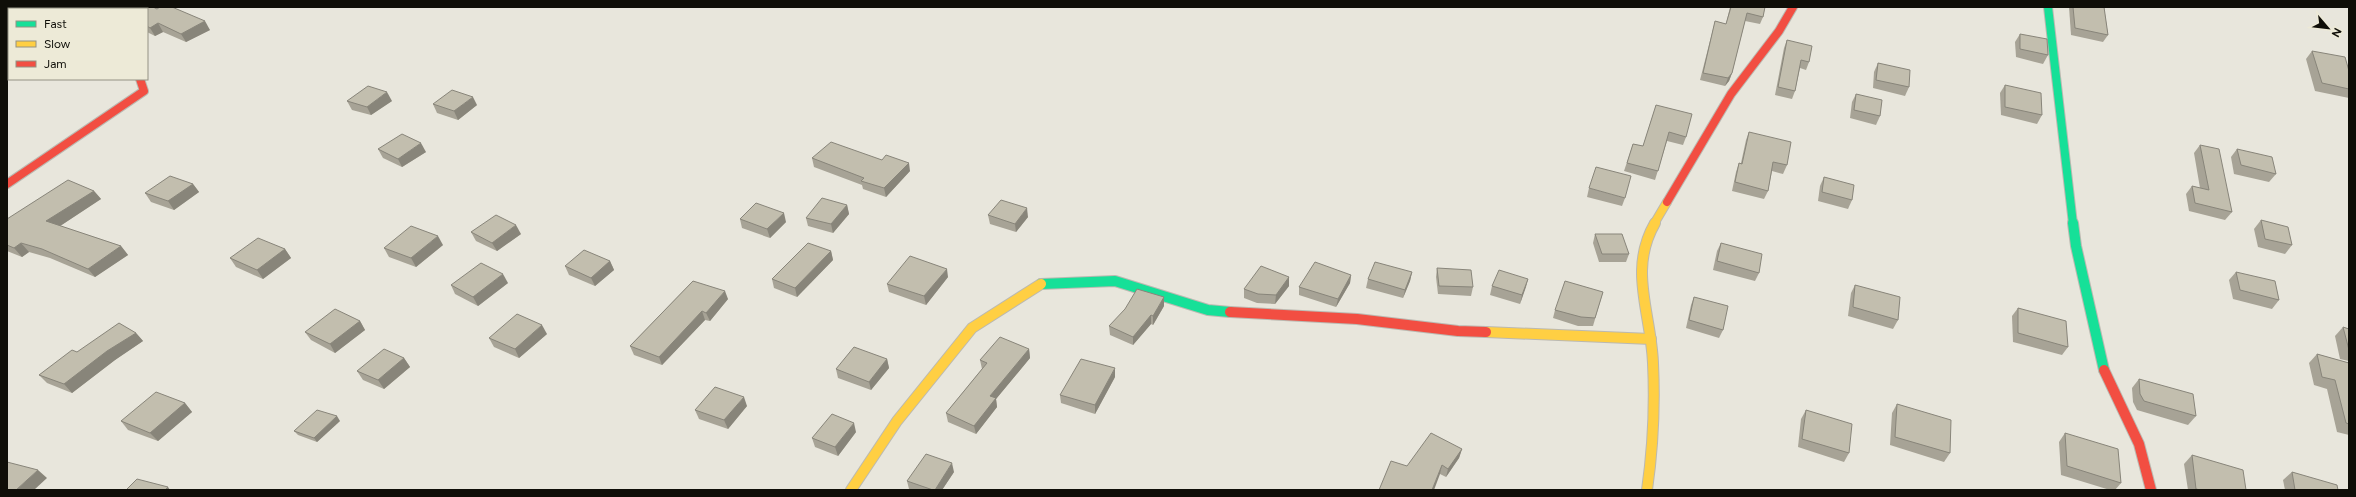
<svg xmlns="http://www.w3.org/2000/svg" width="2356" height="497" font-family="Figtree,sans-serif">
	<rect width="100%" height="100%" fill="#e8e6dc"/>
	<g fill="none" stroke-linecap="round" stroke-linejoin="round">
		<g stroke="#bbb9b1" stroke-width="2">
			<g id="street">
				<path d="M35 7H57L56 9H34Z"/>
				<rect x="7" y="20" width="2" height="11"/>
			</g>
		</g>
		<g stroke="#bbb9b1" stroke-width="10">
			<path id="fast-far1" d="M2048 7 2073 224"/>
		</g>
		<g stroke="#bbb9b1" stroke-width="12">
			<g id="fast">
				<path d="M2073 223 2076 246 2104 370"/>
				<path d="M1041 284 1115 281 1208 310 1230 312"/>
			</g>
		</g>
		<g stroke="#bbb9b1" stroke-width="10">
			<path id="slow-far1" d="M1654 224 1667 202"/>
		</g>
		<g stroke="#bbb9b1" stroke-width="12">
			<g id="slow">
				<path d="M1486 332 1651 339"/>
				<path d="M851 490 897 421 972 328 1041 284"/>
				<path d="M1647 490C1653 448 1655 405 1653 363 1651 312 1628 270 1655 223"/>
			</g>
		</g>
		<g stroke="#bbb9b1" stroke-width="10">
			<g id="jam-far1">
				<path d="M7 184 144 91 140 79"/>
				<path d="M1667 202 1731 94 1779 31 1793 7"/>
			</g>
		</g>
		<g stroke="#bbb9b1" stroke-width="12">
			<g id="jam">
				<path d="M1230 312 1357 319 1458 331 1486 332"/>
				<path d="M2104 370 2139 444 2151 490"/>
			</g>
		</g>
		<use href="#street" fill="#fcfbfa" fill-rule="evenodd"/>
		<use href="#fast-far1" stroke="#16e098" stroke-width="8"/>
		<use href="#fast" stroke="#16e098" stroke-width="10"/>
		<use href="#slow-far1" stroke="#ffcf43" stroke-width="8"/>
		<use href="#slow" stroke="#ffcf43" stroke-width="10"/>
		<use href="#jam-far1" stroke="#f24e42" stroke-width="8"/>
		<use href="#jam" stroke="#f24e42" stroke-width="10"/>
	</g>
	<g fill="#a7a396">
		<path d="M82 7H153L210 30 186 42 163 32 155 36 147 32V9H86Z"/>
		<path d="M1730 7H1765L1763 17 1760 24 1745 21 1732 73 1729 81 1725 86 1700 80 1713 29 1715 21 1726 24Z"/>
		<path d="M2069 7H2104L2108 35 2103 42 2071 35Z"/>
		<path d="M2020 34 2048 55 2043 64 2016 57 2015 42Z"/>
		<path d="M1787 40 1809 62 1806 70 1800 68 1795 91 1792 99 1775 95 1784 48Z"/>
		<path d="M2312 51 2349 71V98L2315 91 2306 59Z"/>
		<path d="M1878 63 1909 87 1905 96 1873 88 1874 72Z"/>
		<path d="M2005 85 2042 115 2037 124 2001 115 2000 93Z"/>
		<path d="M1856 94 1880 116 1876 125 1850 118 1852 102Z"/>
		<path d="M347 101H392L371 115 352 110Z"/>
		<path d="M433 104 477 105 458 120 437 113Z"/>
		<path d="M1656 105 1686 137 1683 145 1667 141 1655 180 1624 171 1633 144 1643 146Z"/>
		<path d="M1749 132 1787 165 1783 174 1772 171 1768 191 1764 199 1732 191 1736 172 1739 163H1741L1746 140Z"/>
		<path d="M2200 145 2232 212 2225 220 2189 211 2186 194 2192 186 2200 188 2194 153Z"/>
		<path d="M378 149 426 152 402 167 383 158Z"/>
		<path d="M2237 149 2276 174 2269 182 2234 174 2231 157Z"/>
		<path d="M812 158 910 171 886 197 863 189 862 185 814 167Z"/>
		<path d="M1824 177 1852 200 1848 209 1818 201 1820 186Z"/>
		<path d="M193 184 199 192 174 210 151 202 145 193Z"/>
		<path d="M1589 188 1625 198 1622 206 1587 197Z"/>
		<path d="M94 191 101 199 60 226 121 246 128 255 95 277 50 258 29 252 22 257 7 251V219Z"/>
		<path d="M847 205 849 214 833 233 808 226 806 218Z"/>
		<path d="M988 215 1028 217 1016 232 990 224Z"/>
		<path d="M740 219 786 222 770 238 742 228Z"/>
		<path d="M2261 220 2292 245 2285 254 2258 247 2254 229Z"/>
		<path d="M471 232 521 234 497 251 476 241Z"/>
		<path d="M1595 234 1629 254 1626 262H1599L1593 243Z"/>
		<path d="M1721 243 1759 273 1755 281 1713 270 1717 251Z"/>
		<path d="M443 245 416 267 389 257 384 248Z"/>
		<path d="M285 249 291 258 263 279 236 267 230 258Z"/>
		<path d="M831 251 833 260 797 297 774 288 772 279Z"/>
		<path d="M610 261 614 270 595 286 569 275 565 266Z"/>
		<path d="M1437 268 1473 287 1471 296 1438 294 1436 277Z"/>
		<path d="M1412 272 1410 281 1403 298 1366 288 1368 279Z"/>
		<path d="M2236 272 2279 300 2272 309 2233 299 2229 280Z"/>
		<path d="M1351 275 1350 283 1336 307 1299 295V287Z"/>
		<path d="M948 277 926 305 889 292 887 284Z"/>
		<path d="M1289 277V286L1275 304 1257 303 1244 298V289Z"/>
		<path d="M1528 279 1520 304 1490 295 1492 286Z"/>
		<path d="M693 281 728 299 710 321 705 320 662 365 634 355 630 346Z"/>
		<path d="M508 283 478 306 455 294 451 285Z"/>
		<path d="M1855 285 1898 320 1893 329 1848 316 1851 293Z"/>
		<path d="M1603 292 1593 326H1578L1553 318 1555 310Z"/>
		<path d="M1694 297 1723 330 1719 338 1686 328 1691 305Z"/>
		<path d="M1164 306 1153 325 1151 324 1133 345 1110 335 1109 326Z"/>
		<path d="M2018 308 2068 347 2062 355 2013 342 2012 316Z"/>
		<path d="M360 321 365 330 335 353 311 340 305 332Z"/>
		<path d="M2343 327 2349 329V361L2340 359 2335 336Z"/>
		<path d="M136 333 143 341 115 360 72 393 47 383 39 375 77 352Z"/>
		<path d="M547 334 519 358 494 347 489 338Z"/>
		<path d="M1029 349 1030 358 996 399 997 407 976 434 948 422 946 413 982 369 980 360Z"/>
		<path d="M2317 354 2349 363V435L2337 432 2327 389 2314 385 2309 363Z"/>
		<path d="M404 358 410 367 384 389 363 380 357 371Z"/>
		<path d="M887 359 889 368 871 390 838 378 836 369Z"/>
		<path d="M1115 377 1095 414 1061 403 1060 395Z"/>
		<path d="M2139 379 2196 416 2188 425 2137 410 2133 402 2132 388Z"/>
		<path d="M185 403 192 412 158 441 128 430 121 421Z"/>
		<path d="M1897 404 1950 453 1944 462 1890 445 1892 413Z"/>
		<path d="M747 406 728 429 699 419 695 410Z"/>
		<path d="M1806 410 1849 453 1844 462 1798 447 1801 419Z"/>
		<path d="M340 421 317 442 298 435 294 431Z"/>
		<path d="M856 432 838 456 815 447 812 438Z"/>
		<path d="M2065 433 2121 483 2115 490H2110L2061 475 2059 442Z"/>
		<path d="M1462 449 1459 458 1446 477 1440 474 1407 466Z"/>
		<path d="M2192 455 2246 490H2188L2184 464Z"/>
		<path d="M954 472 942 490H911L909 489 907 481Z"/>
		<path d="M2292 472 2338 490H2285L2283 480Z"/>
	</g>
	<g fill="#88857a">
		<path d="M205 21 210 30 186 42 181 34Z"/>
		<path d="M158 23 163 32 155 36 150 28Z"/>
		<path d="M1732 73 1729 81 1725 86 1728 78Z"/>
		<path d="M387 92 392 101 371 115 367 107Z"/>
		<path d="M473 97 477 105 458 120 454 111Z"/>
		<path d="M421 143 426 152 402 167 398 159Z"/>
		<path d="M909 163 910 171 886 197 884 188Z"/>
		<path d="M193 184 199 192 174 210 168 201Z"/>
		<path d="M94 191 101 199 54 230 46 221Z"/>
		<path d="M847 205 849 214 833 233 831 224Z"/>
		<path d="M1027 208 1028 217 1016 232 1015 224Z"/>
		<path d="M784 213 786 222 770 238 767 229Z"/>
		<path d="M516 225 521 234 497 251 492 243Z"/>
		<path d="M438 236 443 245 416 267 411 258Z"/>
		<path d="M21 243 29 252 22 257 14 248Z"/>
		<path d="M121 246 128 255 95 277 88 269Z"/>
		<path d="M285 249 291 258 263 279 257 270Z"/>
		<path d="M831 251 833 260 797 297 795 288Z"/>
		<path d="M610 261 614 270 595 286 591 278Z"/>
		<path d="M947 269 948 277 926 305 924 296Z"/>
		<path d="M1412 272 1410 281 1403 298 1405 290Z"/>
		<path d="M503 274 508 283 478 306 473 297Z"/>
		<path d="M1351 275 1350 283 1336 307 1338 299Z"/>
		<path d="M1289 277V286L1275 304 1276 295Z"/>
		<path d="M1528 279 1526 287 1520 304 1522 295Z"/>
		<path d="M725 291 728 299 710 321 706 313Z"/>
		<path d="M1164 297V306L1153 325V316Z"/>
		<path d="M702 311 705 320 662 365 659 357Z"/>
		<path d="M1151 315V324L1133 345V337Z"/>
		<path d="M360 321 365 330 335 353 330 344Z"/>
		<path d="M542 325 547 334 519 358 515 349Z"/>
		<path d="M136 333 143 341 115 360 72 393 64 384 107 351Z"/>
		<path d="M1029 349 1030 358 996 399 997 407 976 434 974 426 990 396Z"/>
		<path d="M404 358 410 367 384 389 378 380Z"/>
		<path d="M887 359 889 368 871 390 869 382Z"/>
		<path d="M1115 368V377L1095 414V405Z"/>
		<path d="M744 397 747 406 728 429 724 420Z"/>
		<path d="M185 403 192 412 158 441 150 433Z"/>
		<path d="M337 416 340 421 317 442 314 438Z"/>
		<path d="M854 423 856 432 838 456 835 447Z"/>
		<path d="M1462 449 1459 458 1446 477 1448 469Z"/>
		<path d="M952 463 954 472 942 490H935Z"/>
		<path d="M1442 465 1440 474 1434 490H1432Z"/>
		<path d="M38 470 47 478 34 490H16Z"/>
		<path d="M168 487 170 490H165Z"/>
	</g>
	<g fill="#c2beae" stroke="#88857a">
		<path d="M94 7H153L157 9 160 7H172L205 21 181 34 158 23 150 28 147 26V9H110L106 7 103 9H98Z"/>
		<path d="M1731 7H1765L1763 17 1747 13 1732 73 1728 78 1703 73 1715 21 1726 24Z"/>
		<path d="M2073 7H2104L2108 35 2075 28Z"/>
		<path d="M2020 34 2047 39 2048 55 2020 49Z"/>
		<path d="M1787 40 1812 46 1809 62 1801 60 1795 91 1778 87Z"/>
		<path d="M2312 51 2345 57 2349 71V89L2322 83Z"/>
		<path d="M1878 63 1910 70 1909 87 1876 80Z"/>
		<path d="M2005 85 2041 93 2042 115 2005 107Z"/>
		<path d="M368 86 387 92 367 107 347 101Z"/>
		<path d="M452 90 473 97 454 111 433 104Z"/>
		<path d="M1856 94 1882 100 1880 116 1854 110Z"/>
		<path d="M1656 105 1692 114 1686 137 1669 132 1658 171 1627 163 1633 144 1643 146Z"/>
		<path d="M1749 132 1791 142 1787 165 1773 162 1768 191 1735 182 1739 163 1742 164Z"/>
		<path d="M402 134 421 143 398 159 378 149Z"/>
		<path d="M831 142 882 160 886 155 909 163 884 188 861 181 864 178 812 158Z"/>
		<path d="M2200 145 2219 149 2232 212 2195 203 2192 186 2209 190Z"/>
		<path d="M2237 149 2272 157 2276 174 2241 165Z"/>
		<path d="M1596 167 1631 176 1625 198 1589 188Z"/>
		<path d="M170 176 193 184 168 201 145 193Z"/>
		<path d="M1824 177 1854 185 1852 200 1822 192Z"/>
		<path d="M68 180 94 191 46 221 121 246 88 269 42 249 21 243 14 248 7 245V219Z"/>
		<path d="M822 198 847 205 831 224 806 218Z"/>
		<path d="M1001 200 1027 208 1015 224 988 215Z"/>
		<path d="M756 203 784 213 767 229 740 219Z"/>
		<path d="M496 215 516 225 492 243 471 232Z"/>
		<path d="M2261 220 2288 227 2292 245 2265 239Z"/>
		<path d="M411 226 438 236 411 258 384 248Z"/>
		<path d="M1595 234H1622L1629 254H1602Z"/>
		<path d="M258 238 285 249 257 270 230 258Z"/>
		<path d="M808 243 831 251 795 288 772 279Z"/>
		<path d="M1721 243 1762 254 1759 273 1717 261Z"/>
		<path d="M584 250 610 261 591 278 565 266Z"/>
		<path d="M910 256 947 269 924 296 887 284Z"/>
		<path d="M1315 262 1351 275 1338 299 1299 287Z"/>
		<path d="M1375 262 1412 272 1405 290 1368 279Z"/>
		<path d="M481 263 503 274 473 297 451 285Z"/>
		<path d="M1261 266 1289 277 1276 295 1258 294 1244 289Z"/>
		<path d="M1437 268 1471 270 1473 287 1439 286Z"/>
		<path d="M1499 270 1528 279 1522 295 1492 286Z"/>
		<path d="M2236 272 2275 281 2279 300 2240 290Z"/>
		<path d="M693 281 725 291 706 313 702 311 659 357 630 346Z"/>
		<path d="M1565 281 1603 292 1595 318 1581 317 1555 310Z"/>
		<path d="M1855 285 1900 297 1898 320 1853 307Z"/>
		<path d="M1137 289 1164 297 1153 316 1151 315 1133 337 1109 326 1125 309Z"/>
		<path d="M1694 297 1728 306 1723 330 1689 320Z"/>
		<path d="M2018 308 2066 321 2068 347 2018 333Z"/>
		<path d="M335 309 360 321 330 344 305 332Z"/>
		<path d="M517 314 542 325 515 349 489 338Z"/>
		<path d="M119 323 136 333 107 351 64 384 39 375 72 350 77 352Z"/>
		<path d="M2343 327 2349 329V350Z"/>
		<path d="M1000 337 1029 349 990 396 996 398 974 426 946 413 987 363 980 360Z"/>
		<path d="M854 347 887 359 869 382 836 369Z"/>
		<path d="M384 349 404 358 378 380 357 371Z"/>
		<path d="M2317 354 2349 363V424L2346 423 2335 380 2322 377Z"/>
		<path d="M1081 359 1115 368 1095 405 1060 395Z"/>
		<path d="M2139 379 2193 394 2196 416 2144 401 2140 394Z"/>
		<path d="M715 387 744 397 724 420 695 410Z"/>
		<path d="M156 392 185 403 150 433 121 421Z"/>
		<path d="M1897 404 1951 420 1950 453 1895 437Z"/>
		<path d="M317 410 337 416 314 438 294 431Z"/>
		<path d="M1806 410 1852 424 1849 453 1802 439Z"/>
		<path d="M832 414 854 423 835 447 812 438Z"/>
		<path d="M1431 433 1462 449 1448 469 1442 465 1432 490H1379L1391 461 1407 466Z"/>
		<path d="M2065 433 2118 449 2121 483 2067 466Z"/>
		<path d="M926 454 952 463 935 490H933L907 481Z"/>
		<path d="M2192 455 2243 470 2246 490H2200L2196 489Z"/>
		<path d="M7 462 38 470 16 490H7Z"/>
		<path d="M2292 472 2337 485 2338 490H2295Z"/>
		<path d="M137 479 168 487 165 490H126Z"/>
	</g>
	<rect width="2356" height="497" fill="none" stroke="#0f0e08" stroke-width="16"/>
	<rect x="8" y="8" width="140" height="72" fill="#edead7" stroke="#949284"/>
	<rect x="16" y="21" width="20" height="6" fill="#16e098" stroke="#949284"/>
	<text x="44" y="28" font-size="12" fill="#0f0e08">Fast</text>
	<rect x="16" y="41" width="20" height="6" fill="#ffcf43" stroke="#949284"/>
	<text x="44" y="48" font-size="12" fill="#0f0e08">Slow</text>
	<rect x="16" y="61" width="20" height="6" fill="#f24e42" stroke="#949284"/>
	<text x="44" y="68" font-size="12" fill="#0f0e08">Jam</text>
	<g transform="translate(2328 28) rotate(118)" stroke="#edead7" stroke-width="3" paint-order="stroke">
	<path d="M0-3L7 15L0 10L-7 15Z" fill="#0f0e08"/>
	<text y="-6" font-size="11" font-weight="bold" text-anchor="middle" fill="#0f0e08">N</text>
	</g>
</svg>
